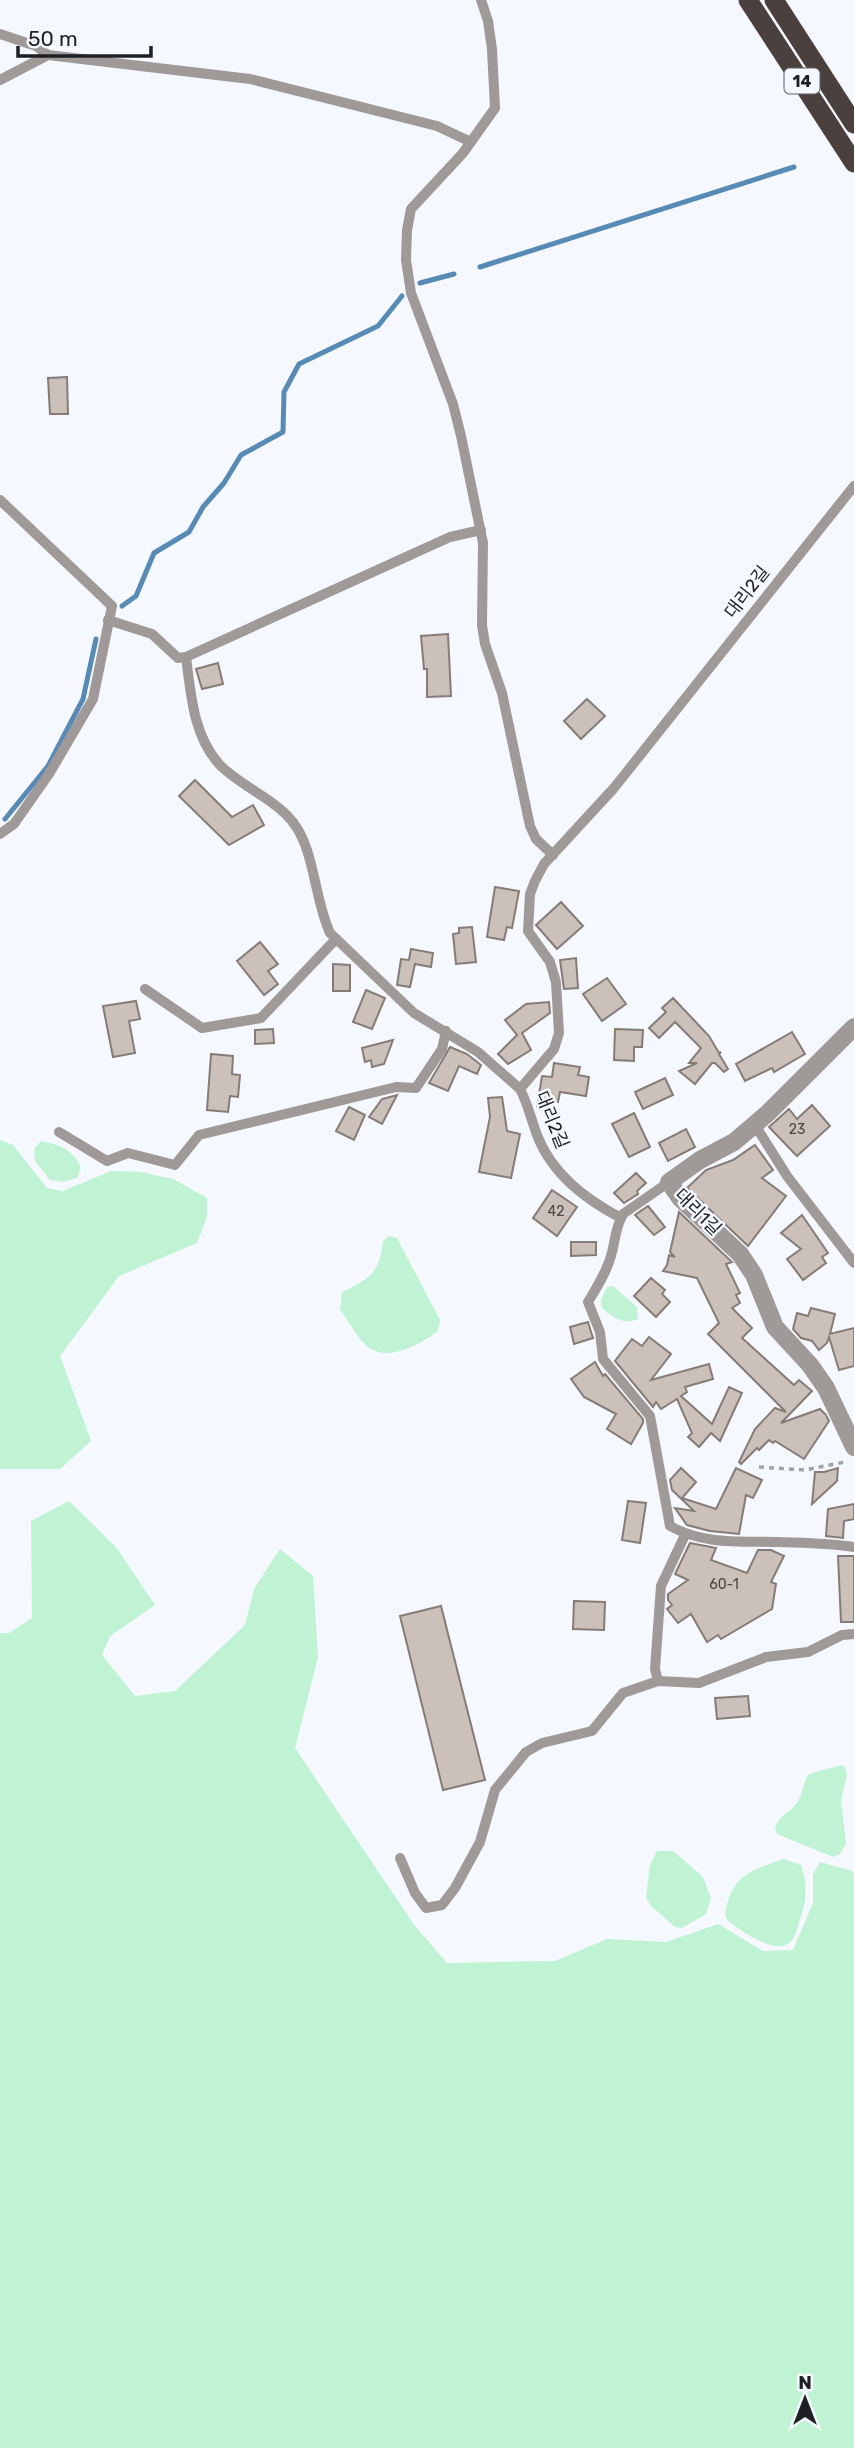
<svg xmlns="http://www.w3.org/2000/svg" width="854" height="2448" font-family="Rubik,'Noto Sans KR',sans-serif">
	<rect width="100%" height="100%" fill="#f5f8fe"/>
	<g fill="#bff3d3">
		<path d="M0 1140 13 1145 47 1188 63 1191 111 1171 140 1172 173 1179 207 1198V1217L197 1243 119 1276 60 1356 91 1441 60 1469H0Z"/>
		<path d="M41 1141C60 1145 73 1149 81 1168L77 1178 63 1182 50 1180 35 1161 34 1149Z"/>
		<path d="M389 1236 397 1238 440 1320 438 1331C422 1343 391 1361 371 1349 361 1344 347 1319 340 1309L342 1292C371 1278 379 1274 383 1241Z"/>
		<path d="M613 1286 637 1307 638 1319C623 1325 614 1318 602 1308L601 1300 607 1287Z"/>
		<path d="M69 1501 116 1547 155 1605 110 1636 102 1655 135 1696 175 1691 245 1625 254 1589 280 1549 313 1576 318 1657 295 1748 415 1926 447 1963 555 1961 607 1939 666 1942 718 1924 763 1951 793 1950 813 1903V1874L820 1862 852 1871 854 1874V2448H0V1633H9L32 1618 31 1521Z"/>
		<path d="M841 1765 845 1767 847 1775 841 1800 846 1844 840 1854 833 1857 777 1834 775 1827C779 1815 792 1812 798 1801 803 1793 803 1783 809 1774Z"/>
		<path d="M657 1851H673L703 1877 711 1898 706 1914 682 1928 675 1927 650 1905 646 1897 650 1865Z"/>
		<path d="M784 1859 801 1865C808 1885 807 1899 800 1919 798 1925 796 1935 792 1940 778 1959 741 1930 728 1921L725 1915C731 1876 749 1871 784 1859Z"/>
	</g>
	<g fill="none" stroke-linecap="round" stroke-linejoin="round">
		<g stroke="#578ab5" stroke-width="5">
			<path d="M480 267 794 167"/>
			<path d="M420 283 454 274"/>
			<path d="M122 606 136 596 154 553 189 532 203 507 224 483 241 455 283 432 284 392 299 364 378 326 402 296"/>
			<path d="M5 819 48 766 83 699 96 639"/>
		</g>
	</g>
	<g fill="#cbc1ba" stroke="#867c76" stroke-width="2">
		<path d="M67 377 68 414H50L48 378Z"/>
		<path d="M448 634 451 696 427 697V669H424L421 636Z"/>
		<path d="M218 663 223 684 202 689 196 669Z"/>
		<path d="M587 699 605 716 581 739 564 721Z"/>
		<path d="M195 780 232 817 253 805 264 825 229 845 179 796Z"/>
		<path d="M495 887 519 891 512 928 507 927 504 940 487 937Z"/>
		<path d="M561 902 583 926 557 949 536 925Z"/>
		<path d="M472 927 476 962 456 964 453 934 459 933V928Z"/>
		<path d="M260 942 278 964 268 971 278 984 264 995 237 961Z"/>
		<path d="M411 949 433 953 431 967 415 964 410 987 397 985 401 959 409 960Z"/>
		<path d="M576 958 578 988 564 989 560 960Z"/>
		<path d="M333 964 350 965V991H333Z"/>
		<path d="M607 978 626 1004 602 1021 583 994Z"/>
		<path d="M366 990 385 998 372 1029 353 1022Z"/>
		<path d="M673 998 709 1036 719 1053 721 1052 719 1054 728 1069 724 1072 715 1063H712L695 1084 679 1071 697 1063H689L701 1048 675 1022 659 1038 649 1028 666 1012 662 1008Z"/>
		<path d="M136 1001 140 1019 129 1021 135 1053 113 1057 103 1006Z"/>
		<path d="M549 1002 550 1013 522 1033 531 1050 508 1064 498 1054 517 1035 505 1020 526 1004Z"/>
		<path d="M273 1029 274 1043 255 1044V1030Z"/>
		<path d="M615 1029 643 1030 642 1047H634V1061L614 1060Z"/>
		<path d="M792 1032 805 1054 774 1072 772 1068 745 1081 736 1064Z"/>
		<path d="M393 1040 384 1064 372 1067 371 1060 365 1062 362 1048Z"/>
		<path d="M450 1047 467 1054 481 1065 477 1074 459 1066 448 1091 429 1083Z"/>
		<path d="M211 1054 233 1056 232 1074 240 1075 238 1097 230 1096 228 1112 207 1110Z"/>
		<path d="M554 1063 580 1067 578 1075 589 1077 586 1096 560 1092 558 1102 554 1101 552 1110 537 1107 542 1076 552 1077Z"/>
		<path d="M665 1078 673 1095 643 1109 635 1092Z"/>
		<path d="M397 1095 382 1124 369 1117 382 1099Z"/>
		<path d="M502 1097 507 1131 520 1134 511 1178 479 1172 490 1117 488 1098Z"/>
		<path d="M812 1105 830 1126 797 1156 769 1127 789 1109 797 1119Z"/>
		<path d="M349 1107 365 1115 354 1140 336 1131Z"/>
		<path d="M634 1113 650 1147 629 1157 612 1124Z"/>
		<path d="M686 1129 695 1147 668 1161 659 1143Z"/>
		<path d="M755 1145 773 1170 762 1178 786 1196 748 1246 687 1188 706 1170 733 1160Z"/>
		<path d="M636 1173 646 1183 637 1191 638 1194 624 1203 614 1193Z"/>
		<path d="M552 1190 577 1207 557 1236 533 1218Z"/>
		<path d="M648 1206 665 1227 654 1235 635 1215Z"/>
		<path d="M679 1212 732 1262 726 1264 740 1293 736 1295 740 1303 732 1308 752 1328 742 1338 794 1385 799 1380 812 1391 781 1423 820 1409 826 1415 829 1421 804 1459 775 1441 773 1443 769 1440 759 1450 757 1448 741 1464 739 1462 755 1429 775 1408 786 1412 708 1334 719 1323 697 1278 663 1271 667 1265 669 1255 675 1257 670 1252Z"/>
		<path d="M802 1215 828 1253 822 1257 826 1263 803 1280 787 1259 801 1249 781 1233Z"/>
		<path d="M571 1242H596V1255L571 1256Z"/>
		<path d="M651 1278 665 1290 662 1294 670 1302 656 1317 634 1296Z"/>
		<path d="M811 1308 835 1314 830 1334 854 1328V1366L839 1370 829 1337 827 1343 819 1350 812 1341 801 1338 793 1329 797 1313 808 1316Z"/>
		<path d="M588 1322 593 1338 574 1344 570 1327Z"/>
		<path d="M649 1337 671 1354 651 1380 709 1364 713 1379 685 1387 687 1392 681 1396 712 1424 729 1387 742 1393 720 1441 711 1433 699 1447 688 1437 692 1433 677 1399 661 1409 656 1402 653 1407 615 1361 632 1339 642 1346Z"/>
		<path d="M595 1362 603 1376 605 1374 643 1419V1423L631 1444 607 1429 616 1414 584 1397 571 1379Z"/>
		<path d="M681 1468 696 1482 682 1498 716 1509 736 1468 762 1480 753 1498 746 1495 739 1534 710 1531 687 1525 675 1508 694 1511 672 1490 670 1480Z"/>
		<path d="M838 1468 837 1481 812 1504 815 1472H824Z"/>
		<path d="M628 1501 646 1503 640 1543 622 1540Z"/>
		<path d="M854 1504V1519L844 1521 843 1538 826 1536 828 1509Z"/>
		<path d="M690 1543 716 1548 711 1560 747 1573 758 1550H771L784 1556 771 1582 776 1584 772 1609 721 1639 718 1635 707 1642 691 1614 678 1623 667 1609 672 1605 668 1600V1594L688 1580 675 1574Z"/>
		<path d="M838 1556H854V1622H841Z"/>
		<path d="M574 1601 605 1602 604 1630 573 1629Z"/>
		<path d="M441 1606 485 1780 443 1790 400 1616Z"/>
		<path d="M748 1696 750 1716 717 1719 715 1698Z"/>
	</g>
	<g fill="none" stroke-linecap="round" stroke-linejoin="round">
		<path stroke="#a0a2a7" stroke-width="3.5" stroke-dasharray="5 5" stroke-linecap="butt" d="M759 1467 805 1470 845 1462"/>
		<g stroke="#9f9a98" stroke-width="10">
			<path d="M481 0 488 21 492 49 495 108 463 153 411 209 407 230 406 260 411 293 453 404 461 436 483 543 482 625 485 644 502 693 530 826 536 839 553 855"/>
			<path d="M0 34 36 46 48 55"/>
			<path d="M0 80 48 55 250 79 437 126 471 142"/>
			<path d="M854 486 614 788 544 864 535 881 530 894 528 931 550 962 556 982 559 1033 554 1049 520 1089C528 1104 531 1119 537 1135 552 1174 585 1199 621 1218 615 1231 615 1242 611 1256 606 1273 597 1287 588 1302L600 1332 603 1359 650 1416 670 1526C704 1545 740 1541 777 1542 803 1543 829 1543 854 1547"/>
			<path d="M0 500 112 606 93 699 49 774 14 824 0 834"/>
			<path d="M108 620 152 634 178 658 186 657 450 537 481 530"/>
			<path d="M186 657C191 694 193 735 219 764 237 784 275 799 292 821 315 849 314 899 330 933L414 1013 478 1052 520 1089"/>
			<path d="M145 989 202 1028 261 1018 336 939"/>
			<path d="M755 1125 787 1176 854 1263"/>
			<path d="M59 1132 107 1161 128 1153 175 1165 199 1135 396 1087 416 1088 442 1049 446 1031"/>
			<path d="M621 1218 623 1214 669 1182"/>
			<path d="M658 1681 655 1669 661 1586 685 1535"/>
			<path d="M400 1858 415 1893 426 1908 442 1905 455 1888 480 1842 495 1790 526 1752 542 1743 592 1731 623 1693 658 1681 699 1683 766 1657 808 1652 842 1635 854 1634"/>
		</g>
		<path stroke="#9f9a98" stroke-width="18" d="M854 1027 768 1113 734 1142 700 1160 669 1182 681 1199 740 1254 754 1275 775 1327 810 1365 826 1388 854 1447"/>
		<g stroke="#4a413e" stroke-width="19">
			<path d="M748 0 854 163"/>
			<path d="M774 0 854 124"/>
		</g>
	</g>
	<g text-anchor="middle" stroke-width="5" stroke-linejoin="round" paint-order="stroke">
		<g font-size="14" fill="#494849">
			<text x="797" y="1134">23</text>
			<text x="556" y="1216">42</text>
			<text x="724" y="1589">60-1</text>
		</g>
		<rect fill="#f5f8fe" stroke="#5e6165" stroke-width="2" x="784.5" y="68.5" width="35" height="25" rx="5"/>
		<g font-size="16" font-weight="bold" fill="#1e2023">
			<text x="802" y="87">14</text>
		</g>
		<g font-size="18" fill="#1e2023" stroke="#f5f8fe">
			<text transform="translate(747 592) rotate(-52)" y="6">대리2길</text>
			<text transform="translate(552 1120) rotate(68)" y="6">대리2길</text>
			<text transform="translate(698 1212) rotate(45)" y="6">대리1길</text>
		</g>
	</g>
	<g transform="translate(805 2399)" stroke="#f5f8fe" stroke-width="5" paint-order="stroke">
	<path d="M0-5L12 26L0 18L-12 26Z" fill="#1e2023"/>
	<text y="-10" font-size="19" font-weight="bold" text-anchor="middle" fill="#1e2023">N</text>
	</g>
	<path d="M18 46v10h133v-10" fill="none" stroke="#1e2023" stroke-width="3.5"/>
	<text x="28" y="46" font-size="21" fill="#1e2023" stroke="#f5f8fe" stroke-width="5" paint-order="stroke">50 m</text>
</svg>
